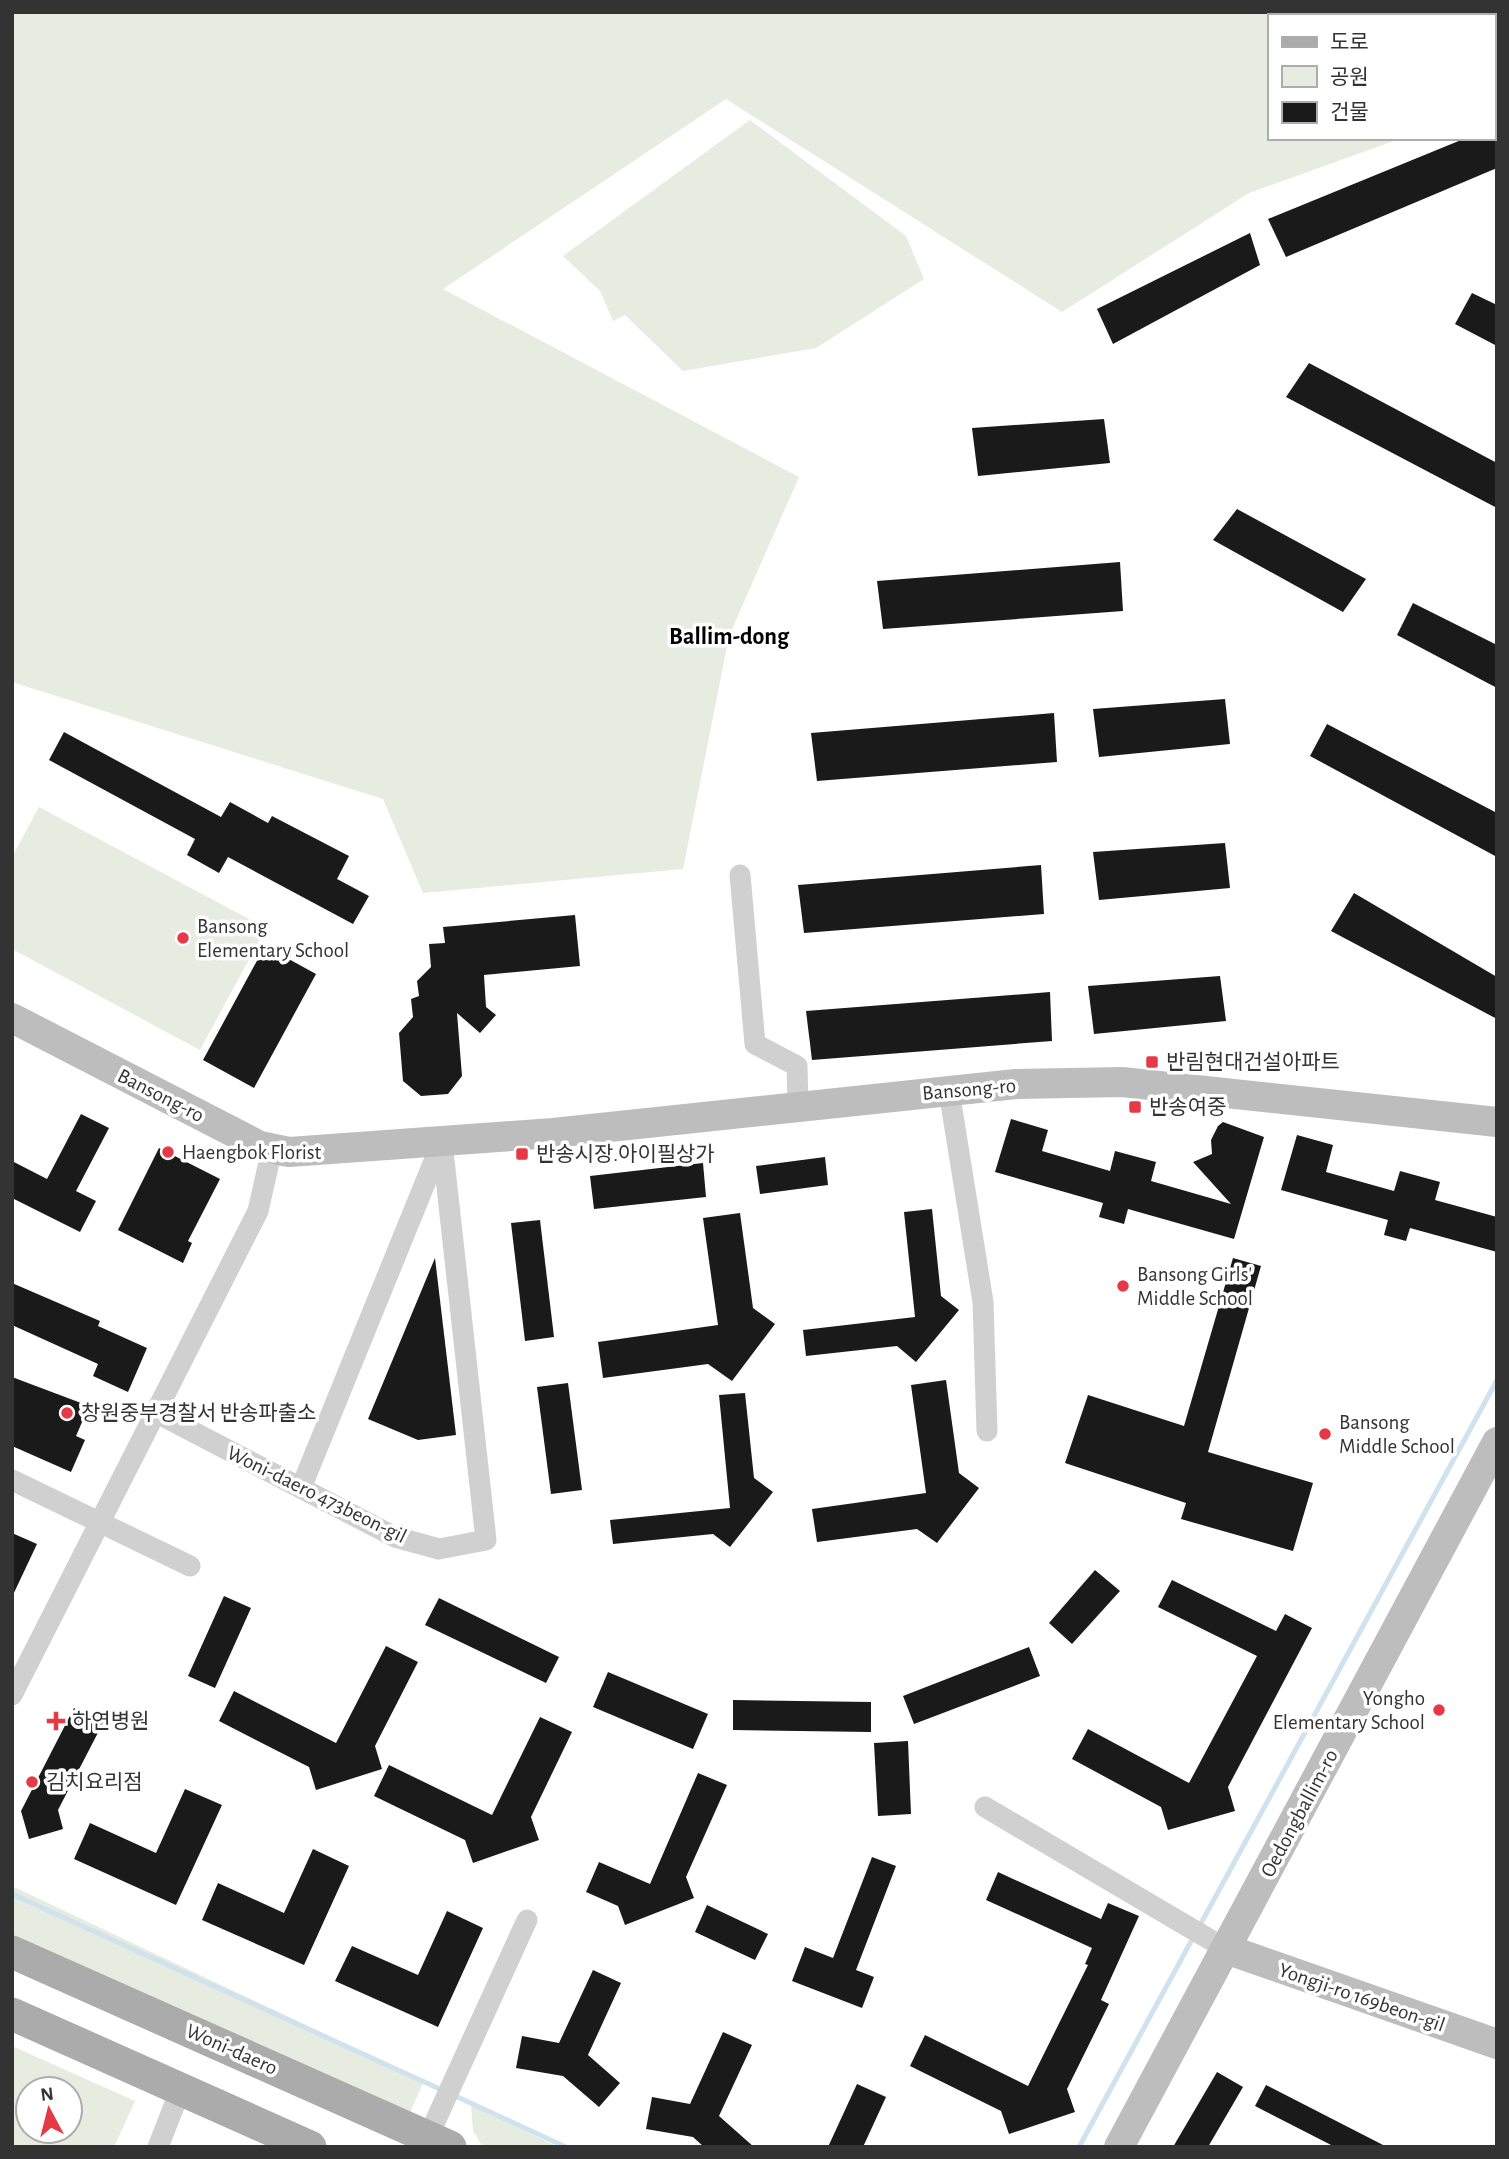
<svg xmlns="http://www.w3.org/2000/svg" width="1509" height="2159" font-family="'Alegreya Sans','Noto Sans KR',sans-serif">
	<rect width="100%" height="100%" fill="#fff"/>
	<g fill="#e6ecdf" fill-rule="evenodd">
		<path d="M12 12H1497V104L1493 105V16H1269V138H1402L1249 193 1062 312 726 99 443 289 799 477 729 636 683 869 423 893 383 799 12 682Z"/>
		<path d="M750 120 906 236 924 279 816 348 683 371 625 315 613 321 600 291 563 256Z"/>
		<path d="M39 807 266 928 200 1050 12 949V857Z"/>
		<path d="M12 1886 424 2081 407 2119 12 1944Z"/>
		<path d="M12 2046 135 2101 114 2147H12ZM28 2089H70V2131H28Z"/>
		<path d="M471 2105 558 2147H483L473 2131Z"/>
	</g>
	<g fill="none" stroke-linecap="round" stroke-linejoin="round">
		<g stroke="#cfe2ee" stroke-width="5">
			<path d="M12 1894 442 2090"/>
			<path d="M1199 1927 1497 1380"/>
			<path d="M451 2094 566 2147"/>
			<path d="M1079 2147 1194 1936"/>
		</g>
	</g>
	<g fill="#1a1a1a">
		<path d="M1466 138H1497V168L1286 257 1268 219Z"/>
		<path d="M1250 233 1260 265 1113 344 1097 309Z"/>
		<path d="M1472 293 1497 305V346L1455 324Z"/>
		<path d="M1309 363 1497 463V508L1286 397Z"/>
		<path d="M1104 419 1110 463 978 476 972 428Z"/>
		<path d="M1237 509 1366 579 1343 612 1213 540Z"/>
		<path d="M1120 562 1123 611 883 629 877 581Z"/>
		<path d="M1413 603 1497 645V688L1397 635Z"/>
		<path d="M1225 699 1230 744 1099 757 1093 709Z"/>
		<path d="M1054 713 1057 762 817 781 811 733Z"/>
		<path d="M1327 724 1497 813V857L1310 756Z"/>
		<path d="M64 732 221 817 230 802 268 823 272 816 349 856 337 879 369 896 353 924 228 857 219 873 187 855 195 839 49 760Z"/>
		<path d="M1225 843 1230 888 1099 900 1093 852Z"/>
		<path d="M1041 865 1044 914 804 933 798 885Z"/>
		<path d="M1354 893 1497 977V1019L1331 931Z"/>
		<path d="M575 915 580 966 484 975 486 1007 496 1015 480 1033 457 1013 462 1076 448 1094 421 1096 403 1081 399 1033 413 1017 411 999 419 996 417 981 431 967 429 944 445 943 443 927Z"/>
		<path d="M265 946 316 974 254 1088 203 1060Z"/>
		<path d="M1220 976 1226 1021 1094 1034 1088 986Z"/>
		<path d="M1050 992 1052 1041 812 1060 806 1011Z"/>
		<path d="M81 1114 109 1128 76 1191 96 1201 80 1232 12 1198V1161L47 1179Z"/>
		<path d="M1011 1119 1048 1130 1042 1151 1110 1171 1115 1151 1156 1162 1151 1181 1231 1204 1193 1162 1212 1154 1211 1140 1218 1126 1223 1122 1264 1137 1234 1239 1128 1209 1124 1224 1099 1217 1103 1203 995 1172Z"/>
		<path d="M1297 1135 1333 1145 1326 1172 1394 1191 1400 1171 1440 1182 1435 1200 1497 1217V1252L1410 1228 1406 1241 1384 1235 1388 1220 1281 1190Z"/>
		<path d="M159 1148 220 1179 188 1241 192 1243 183 1263 118 1230Z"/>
		<path d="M825 1157 828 1185 760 1194 756 1166Z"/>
		<path d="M703 1163 706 1197 594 1209 590 1176Z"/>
		<path d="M932 1209 941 1296 959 1310 916 1362 897 1346 806 1356 803 1330 915 1317 904 1212Z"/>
		<path d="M740 1213 753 1308 775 1324 732 1381 708 1364 603 1378 598 1342 718 1325 703 1218Z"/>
		<path d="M540 1220 554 1337 525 1341 511 1223Z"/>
		<path d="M435 1258 456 1435 418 1440 368 1419Z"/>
		<path d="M1233 1258 1261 1266 1208 1452 1313 1483 1293 1551 1181 1519 1186 1503 1065 1463 1088 1395 1184 1426Z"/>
		<path d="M12 1283 100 1321 98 1326 147 1348 128 1392 93 1376 98 1364 12 1325Z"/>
		<path d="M12 1377 89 1406 76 1436 85 1440 71 1472 12 1446Z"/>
		<path d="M946 1380 959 1473 979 1488 937 1543 917 1529 817 1542 812 1509 926 1493 911 1385Z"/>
		<path d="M568 1383 582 1490 551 1494 537 1387Z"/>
		<path d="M745 1393 754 1478 773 1492 730 1547 713 1534 613 1544 610 1520 730 1508 719 1395Z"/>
		<path d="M12 1533 37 1544 12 1597Z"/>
		<path d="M1095 1570 1120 1591 1072 1644 1049 1623Z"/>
		<path d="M1172 1580 1276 1631 1285 1614 1312 1628 1228 1787 1235 1811 1168 1830 1161 1807 1072 1759 1088 1729 1189 1783 1257 1656 1158 1607Z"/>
		<path d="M224 1596 251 1608 215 1688 188 1676Z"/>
		<path d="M439 1598 559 1657 546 1683 425 1625Z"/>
		<path d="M386 1646 418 1662 375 1746 382 1769 316 1790 309 1767 219 1721 234 1691 336 1743Z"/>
		<path d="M1029 1647 1040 1676 914 1724 903 1696Z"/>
		<path d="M608 1672 708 1714 693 1749 593 1707Z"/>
		<path d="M733 1700 871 1702V1732L733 1730Z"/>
		<path d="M74 1708 103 1723 58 1810 63 1829 29 1839 21 1811Z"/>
		<path d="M540 1717 572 1732 531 1817 539 1840 473 1863 465 1840 374 1796 389 1765 492 1815Z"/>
		<path d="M908 1741 911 1814 878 1816 874 1743Z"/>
		<path d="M698 1773 727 1785 686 1877 694 1898 625 1925 618 1906 586 1892 599 1862 650 1884Z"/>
		<path d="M185 1789 222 1805 176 1905 74 1859 90 1823 156 1853Z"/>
		<path d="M313 1849 349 1866 304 1965 202 1920 218 1883 284 1913Z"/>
		<path d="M872 1857 896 1866 856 1970 874 1977 862 2008 792 1981 805 1947 833 1958Z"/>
		<path d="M998 1872 1101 1919 1108 1903 1139 1916 1101 2000 1109 2004 1067 2089 1075 2112 1009 2134 1001 2111 910 2066 925 2035 1028 2086 1088 1965 1085 1964 1092 1948 986 1900Z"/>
		<path d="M707 1905 768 1934 755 1960 695 1932Z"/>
		<path d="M447 1911 483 1928 438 2027 335 1981 352 1946 418 1975Z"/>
		<path d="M593 1970 621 1983 588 2055 620 2083 599 2107 563 2076 516 2068 522 2036 559 2043Z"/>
		<path d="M723 2032 752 2045 719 2116 754 2147H704L693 2137 646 2129 652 2097 690 2104Z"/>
		<path d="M1217 2072 1243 2087 1208 2147H1173Z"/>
		<path d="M857 2084 886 2097 863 2147H828Z"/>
		<path d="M1266 2085 1387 2147H1335L1255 2106Z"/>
	</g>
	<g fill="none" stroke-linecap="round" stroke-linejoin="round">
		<g stroke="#d0d0d0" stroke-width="21">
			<path d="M740 875 755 1044 797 1066 798 1107"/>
			<path d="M949 1091 983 1302 987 1431"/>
			<path d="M155 1412 395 1537 439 1549 486 1540 442 1142"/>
			<path d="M12 1480 190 1566"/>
			<path d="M301 1488 441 1144"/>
			<path d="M12 1695 258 1211 272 1149"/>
			<path d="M985 1807 1226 1949"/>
			<path d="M428 2137 527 1920"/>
			<path d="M158 2147 181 2088"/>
		</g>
		<g stroke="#bdbdbd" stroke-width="30">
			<path d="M12 1018 260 1146 289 1152 553 1133 1016 1084 1122 1082 1497 1122"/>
			<path d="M1226 1949 1497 2044"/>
			<path d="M1119 2147 1497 1442"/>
		</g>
		<g stroke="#ababab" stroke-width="33">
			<path d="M12 1952 450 2147"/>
			<path d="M12 2014 310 2147"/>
		</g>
	</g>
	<g fill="#e63946" stroke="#fff" stroke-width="2.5">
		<circle cx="183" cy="938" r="7"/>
		<rect x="1145" y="1055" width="14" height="14" rx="3.5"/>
		<rect x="1128" y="1100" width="14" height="14" rx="3.5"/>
		<circle cx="168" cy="1152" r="7"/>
		<rect x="515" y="1147" width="14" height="14" rx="3.5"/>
		<circle cx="1123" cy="1286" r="7"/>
		<circle cx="67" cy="1413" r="7"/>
		<circle cx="1325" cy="1434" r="7"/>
		<circle cx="1439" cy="1710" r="7"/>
		<path d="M52.5 1710.5h7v7h7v7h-7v7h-7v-7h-7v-7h7z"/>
		<circle cx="32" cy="1782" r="7"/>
	</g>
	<g text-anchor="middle" stroke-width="7" stroke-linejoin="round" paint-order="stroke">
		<g font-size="21" fill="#333" stroke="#fff" text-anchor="start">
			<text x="197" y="933">Bansong<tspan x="197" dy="24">Elementary School</tspan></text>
			<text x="1166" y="1069">반림현대건설아파트</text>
			<text x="1149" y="1114">반송여중</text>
			<text x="182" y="1159">Haengbok Florist</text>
			<text x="536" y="1161">반송시장.아이필상가</text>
			<text x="1137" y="1281">Bansong Girls'<tspan x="1137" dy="24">Middle School</tspan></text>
			<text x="81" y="1420">창원중부경찰서 반송파출소</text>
			<text x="1339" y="1429">Bansong<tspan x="1339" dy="24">Middle School</tspan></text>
			<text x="1425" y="1705" text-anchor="end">Yongho<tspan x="1425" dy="24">Elementary School</tspan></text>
			<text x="72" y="1728">하연병원</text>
			<text x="46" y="1789">김치요리점</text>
		</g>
		<g font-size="21" fill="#333" stroke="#fff">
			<text transform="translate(969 1089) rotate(-5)" y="7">Bansong-ro</text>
			<text transform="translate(161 1095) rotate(27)" y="7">Bansong-ro</text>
			<text transform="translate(317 1494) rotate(26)" y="7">Woni-daero 473beon-gil</text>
			<text transform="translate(1299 1813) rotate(-62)" y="7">Oedongballim-ro</text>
			<text transform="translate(1362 1997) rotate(19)" y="7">Yongji-ro 169beon-gil</text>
			<text transform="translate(232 2049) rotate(24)" y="7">Woni-daero</text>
		</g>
		<g font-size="24" font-weight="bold" fill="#000" stroke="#fff">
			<text x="729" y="644">Ballim-dong</text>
		</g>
	</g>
	<rect width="1509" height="2159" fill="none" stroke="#333333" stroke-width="28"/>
	<rect x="1268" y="14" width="228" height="126" fill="#ffffff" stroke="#adadad" stroke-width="2"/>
	<rect x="1282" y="37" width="35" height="10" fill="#ababab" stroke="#adadad" stroke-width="2"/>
	<text x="1330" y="49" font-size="21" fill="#333333">도로</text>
	<rect x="1282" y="66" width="35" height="21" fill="#e6ecdf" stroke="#adadad" stroke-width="2"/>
	<text x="1330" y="84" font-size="21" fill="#333333">공원</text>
	<rect x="1282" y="102" width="35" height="21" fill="#1a1a1a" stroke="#adadad" stroke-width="2"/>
	<text x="1330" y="119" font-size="21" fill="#333333">건물</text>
	<g transform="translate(49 2110) rotate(353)"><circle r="33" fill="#ffffff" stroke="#adadad" stroke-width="2"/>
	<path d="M0-5L12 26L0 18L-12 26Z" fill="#e63946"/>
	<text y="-10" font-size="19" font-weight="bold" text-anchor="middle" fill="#333333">N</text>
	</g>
</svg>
